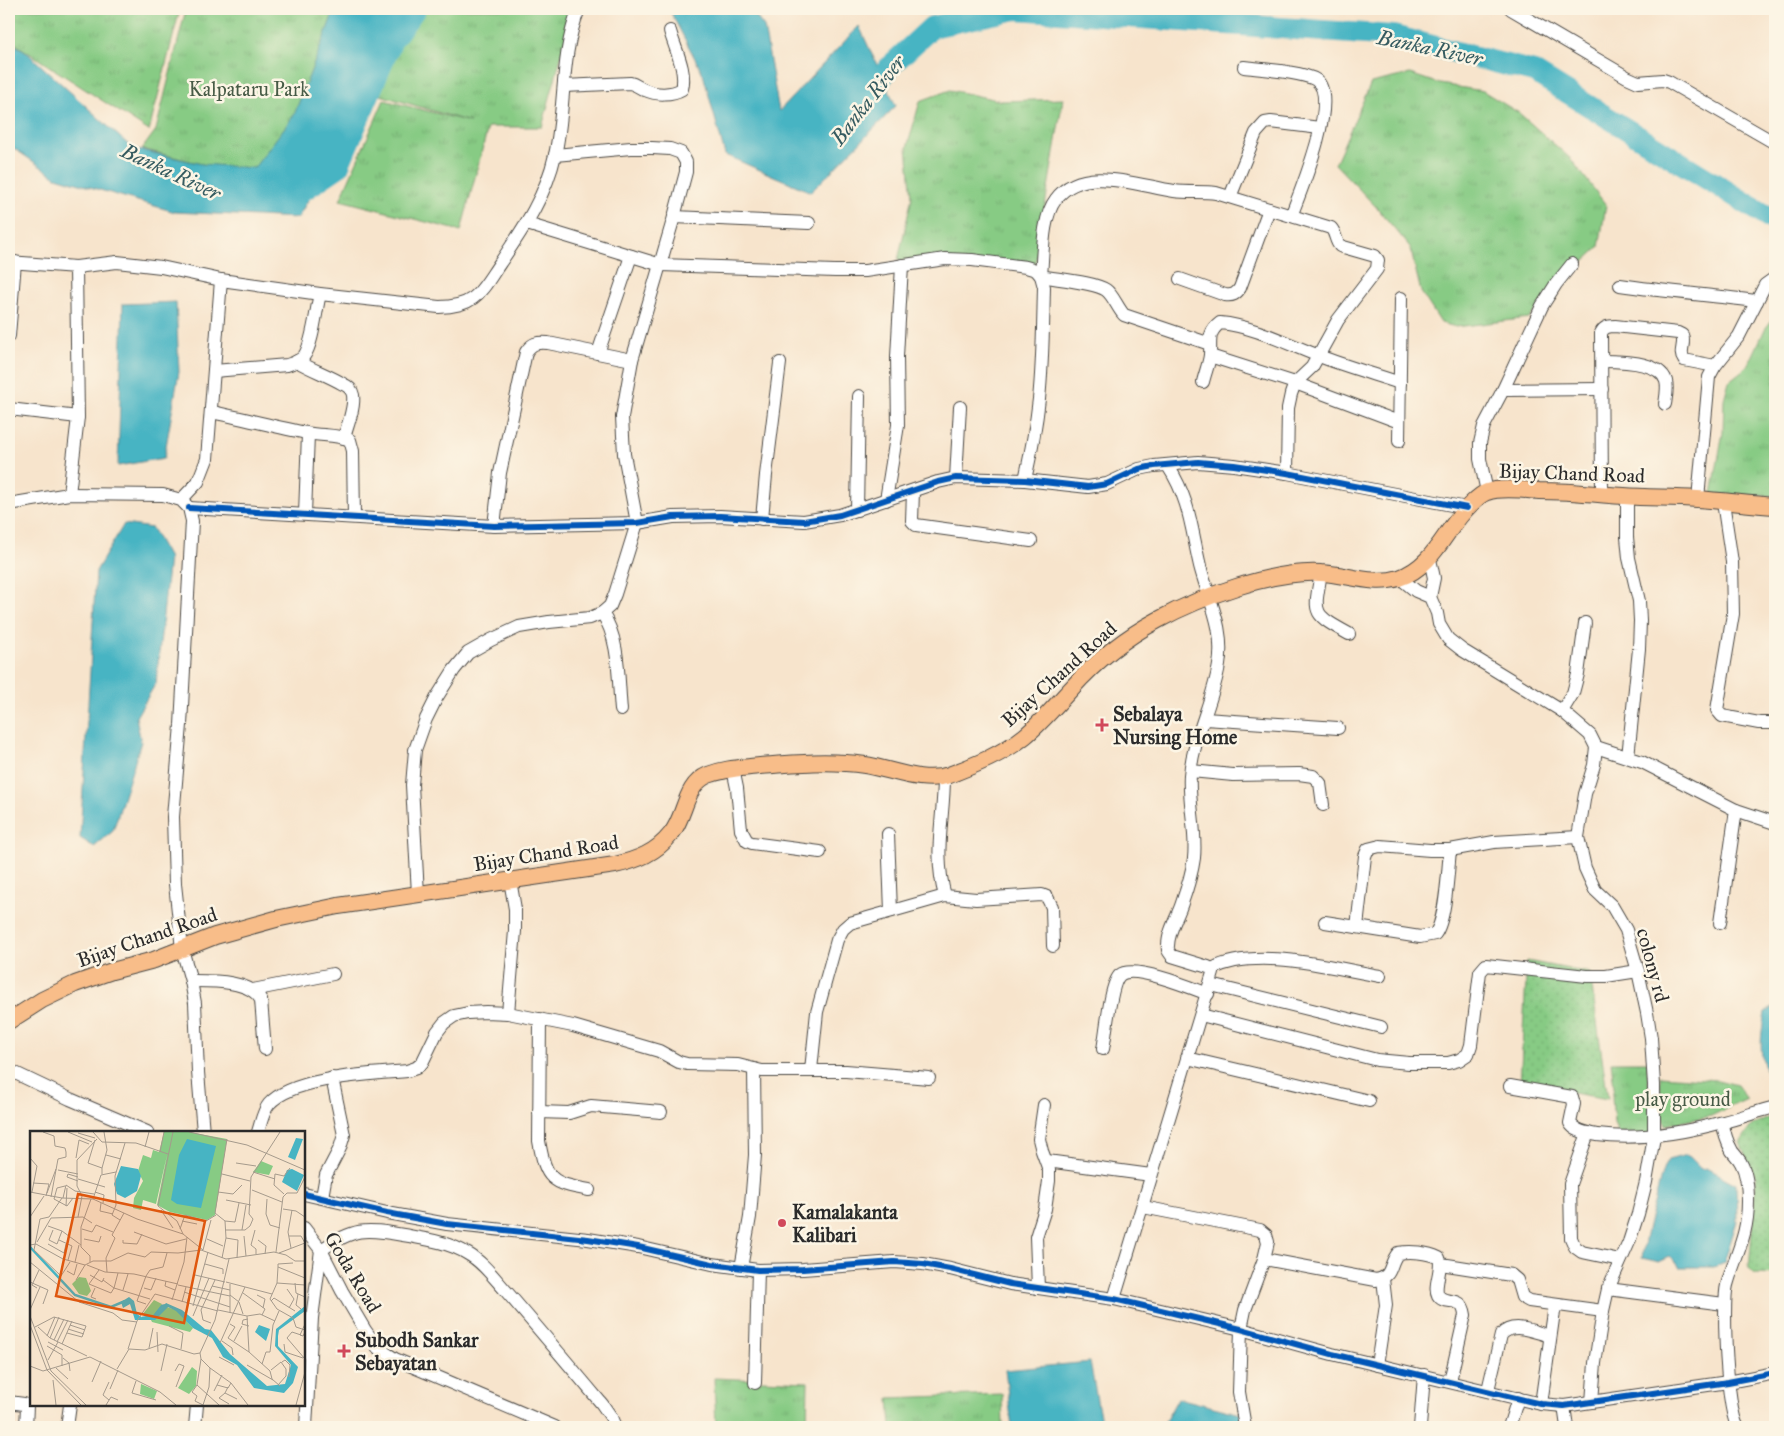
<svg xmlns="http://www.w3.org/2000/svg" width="1784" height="1436" font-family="'IM FELL Great Primer',serif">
	<defs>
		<pattern id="grass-dots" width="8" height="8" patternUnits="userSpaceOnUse" patternTransform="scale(1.25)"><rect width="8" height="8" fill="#87cb84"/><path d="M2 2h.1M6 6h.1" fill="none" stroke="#75ae72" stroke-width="1.8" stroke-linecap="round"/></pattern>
		<pattern id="park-tufts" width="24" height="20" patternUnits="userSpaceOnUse" patternTransform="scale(1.25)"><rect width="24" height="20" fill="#87cb84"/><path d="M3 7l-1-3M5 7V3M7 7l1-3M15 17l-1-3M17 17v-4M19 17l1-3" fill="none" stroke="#75ae72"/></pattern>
	</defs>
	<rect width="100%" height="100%" fill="#fcf5e5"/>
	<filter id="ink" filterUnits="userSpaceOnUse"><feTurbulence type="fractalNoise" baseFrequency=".02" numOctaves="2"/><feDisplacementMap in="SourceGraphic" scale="10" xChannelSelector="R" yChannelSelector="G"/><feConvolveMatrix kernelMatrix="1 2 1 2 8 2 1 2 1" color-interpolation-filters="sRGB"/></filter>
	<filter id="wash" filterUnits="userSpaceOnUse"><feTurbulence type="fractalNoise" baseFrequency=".0096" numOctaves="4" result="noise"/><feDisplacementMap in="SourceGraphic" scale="20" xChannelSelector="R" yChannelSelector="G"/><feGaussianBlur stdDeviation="1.12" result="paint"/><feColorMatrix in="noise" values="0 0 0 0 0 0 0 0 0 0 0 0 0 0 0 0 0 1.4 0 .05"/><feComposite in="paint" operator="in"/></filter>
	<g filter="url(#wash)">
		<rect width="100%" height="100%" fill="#f7e4cc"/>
		<g fill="url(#grass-dots)" stroke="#597b58">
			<path d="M1527 961 1590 973 1608 1099 1520 1084Z"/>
			<path d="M1775 1115V1275L1754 1274 1749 1269 1756 1179 1740 1143 1751 1126Z"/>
		</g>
		<g fill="url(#park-tufts)" stroke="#597b58">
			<path d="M9 9H180L149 131 9 40Z"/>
			<path d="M186 9H574L542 127H488L461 231 340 200 384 100 470 122 347 85 274 172H233L142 149 156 130Z"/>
			<path d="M1410 74 1440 84 1483 91 1519 113 1571 159 1606 205 1599 247 1571 273 1529 318 1456 327 1441 323 1421 292 1410 247 1379 210 1335 164 1371 83Z"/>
			<path d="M950 90 1002 101 1063 99 1035 265 898 260 912 197 907 148 920 101Z"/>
			<path d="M1775 316V496L1712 494 1723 432 1724 399 1729 381 1748 366 1765 329Z"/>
			<path d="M1611 1062H1647L1652 1134H1618L1614 1123 1612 1097 1614 1086Z"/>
			<path d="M1660 1076 1718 1080 1737 1085 1747 1099 1711 1116 1665 1125 1662 1114Z"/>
			<path d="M714 1378 808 1382 807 1427H716Z"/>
			<path d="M1002 1394 1003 1427H891L889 1398Z"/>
		</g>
		<g fill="#47b4c3" stroke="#397077">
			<path d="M335 9H415L298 218 175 212 56 177 9 145V42L24 50 132 148 202 164 254 168 294 115Z"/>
			<path d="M669 9H750L764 27 779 111 859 26 896 106 811 192 725 155 703 74Z"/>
			<path d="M176 302 179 372 164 458 118 466 123 304Z"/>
			<path d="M124 524 152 528 169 558 156 683 136 717 141 742 113 831 94 847 80 838 96 571Z"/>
			<path d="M1775 1007V1087C1757 1062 1760 1040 1765 1012Z"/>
			<path d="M1687 1155 1701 1169 1706 1168 1736 1184 1737 1221 1724 1263 1714 1267H1680L1670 1257 1659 1262 1642 1258C1645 1235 1651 1214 1657 1192 1661 1179 1661 1171 1668 1160Z"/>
			<path d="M1090 1362 1102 1427H1012L1005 1370Z"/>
			<path d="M1178 1398 1241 1414 1243 1427H1162Z"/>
		</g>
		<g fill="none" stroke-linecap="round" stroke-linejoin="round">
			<g stroke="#47b4c3" stroke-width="22">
				<path d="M865 102 889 67 932 27 1016 9 1393 36 1534 72 1775 221"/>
				<path d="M295 196 338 167 392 40 415 9"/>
			</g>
		</g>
	</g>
	<g filter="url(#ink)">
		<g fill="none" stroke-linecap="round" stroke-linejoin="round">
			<g stroke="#4a4743" stroke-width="14">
				<g id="minor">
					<path d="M1511 9 1627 77 1638 82 1663 80 1669 82 1775 143"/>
					<path d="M1244 67C1260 69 1304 72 1316 80 1340 97 1300 193 1291 216"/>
					<path d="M564 86 630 83C636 84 639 88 645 90 656 95 672 95 682 89 687 71 675 49 670 31"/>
					<path d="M1230 197 1256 133 1265 123 1271 122 1320 128"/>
					<path d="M674 217 809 223"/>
					<path d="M527 224 661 265 835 271H865L945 259 972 260 1026 267 1036 270 1041 276 1044 287C1043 324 1043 362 1039 399 1036 426 1031 453 1025 480"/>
					<path d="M9 262 76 267 117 262 161 267 221 280 320 294 439 307C476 307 481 291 500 263 523 229 546 196 555 155 566 107 560 55 579 9"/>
					<path d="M1180 279 1225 295C1233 296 1236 294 1240 288L1269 209"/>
					<path d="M1620 285C1666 292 1711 295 1757 301"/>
					<path d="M9 336 15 262"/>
					<path d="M1210 344 1124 315C1117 307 1113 295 1106 290 1095 282 1055 279 1041 276 1043 254 1042 217 1056 199 1082 163 1139 186 1174 191 1188 193 1202 191 1216 193L1331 228C1336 233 1335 241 1340 246L1375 256 1378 260 1377 269 1338 320 1312 367 1295 383 1291 394 1288 408 1287 473"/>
					<path d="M598 353 631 256"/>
					<path d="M1210 356 1295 383 1399 422"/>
					<path d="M297 361C312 370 328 375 343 384 348 386 352 390 353 395 355 408 347 426 344 438"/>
					<path d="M1602 361C1618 361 1660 361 1666 381 1668 388 1666 397 1665 404"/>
					<path d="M214 371 287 365C293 363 300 361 304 356 313 344 316 309 320 294"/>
					<path d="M1203 382C1205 373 1209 364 1210 355 1211 341 1207 333 1220 323 1254 326 1287 344 1319 356 1345 366 1373 374 1400 383"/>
					<path d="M1503 390 1602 389"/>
					<path d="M9 409 78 417"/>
					<path d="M211 412C243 418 275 427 307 433 321 436 337 434 350 440L353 451 354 517"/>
					<path d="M1399 441 1401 298"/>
					<path d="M956 478 960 407"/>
					<path d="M913 491 912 521 916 525 1031 541"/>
					<path d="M1487 492 1480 459V443L1484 426 1503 390 1542 306 1556 284 1572 264"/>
					<path d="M69 494 78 417 76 267"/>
					<path d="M1602 494 1601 333C1604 327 1608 326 1615 326L1678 333 1682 335C1686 344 1678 352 1684 360L1715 366"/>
					<path d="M1627 496V537L1629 558 1639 601 1640 621 1639 649 1628 757"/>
					<path d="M1698 499 1709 377 1715 366 1739 336 1765 285 1772 280 1775 279"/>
					<path d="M181 500 198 482 207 459 221 280"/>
					<path d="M886 500 898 425 897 357 902 265"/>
					<path d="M1723 502 1732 562 1733 614 1717 710 1722 716 1759 723H1775"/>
					<path d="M9 504 69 494 163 495 181 500 189 508 192 521 181 725 173 817 175 884 182 949 191 981 195 1003 198 1072 203 1132"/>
					<path d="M189 508 494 526 637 523 673 517 720 516 804 521 840 515 938 482 956 478 1025 480 1088 487 1107 484 1139 469 1154 466 1198 462 1234 465 1287 473 1467 508"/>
					<path d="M857 510 859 396"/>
					<path d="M305 514 308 434"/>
					<path d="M762 519 766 475 780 363"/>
					<path d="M494 526 500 473 526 352C532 343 537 342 548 343L632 360"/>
					<path d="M1321 573C1314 614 1311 613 1349 634"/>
					<path d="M1400 578 1416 591 1430 597 1437 613 1439 624 1448 639 1462 650 1562 711 1590 735 1596 747 1594 765 1585 794 1578 837 1585 868 1595 890 1612 906 1626 930 1638 971 1647 1013 1651 1038 1654 1085V1137L1646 1182 1638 1214 1629 1242 1608 1289 1603 1311 1595 1363 1592 1402"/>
					<path d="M1430 597 1434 578 1430 559"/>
					<path d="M602 613C620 639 618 679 621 710"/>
					<path d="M1562 711 1573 693 1578 674 1585 623"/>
					<path d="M1205 719 1338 728"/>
					<path d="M1596 747 1642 762 1736 810 1775 823"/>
					<path d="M733 769 737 788 741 830 747 841 752 843 820 852"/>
					<path d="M1191 771 1233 775 1299 774 1313 776 1320 783 1323 805"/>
					<path d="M944 777C944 820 933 852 945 896"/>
					<path d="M888 834 891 911"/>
					<path d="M418 894 412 785 415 750 426 719 437 697 454 670 468 653 491 640 519 627 549 622 590 618 602 613 610 606 615 594 637 523 624 454 622 417 632 360 674 217 686 172V162L681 153 670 149 652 148H631L555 155"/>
					<path d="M1325 922 1420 937 1435 934C1446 920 1448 870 1450 850"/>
					<path d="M1720 923 1736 810"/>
					<path d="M1357 927 1365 856 1368 849 1380 846 1430 850H1450L1494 842 1578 837"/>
					<path d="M1212 969C1256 946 1332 968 1380 976"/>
					<path d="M191 981C212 981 251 980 261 1000L265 1049"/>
					<path d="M1211 985 1381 1027"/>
					<path d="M253 990 333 974"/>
					<path d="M508 1013 515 931V909L510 880"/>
					<path d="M1201 1015 1377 1060 1409 1063H1448L1459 1060 1468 1054 1471 1045 1480 972 1486 965 1587 976H1606L1638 971"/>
					<path d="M540 1019 539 1141C546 1180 551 1183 589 1190"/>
					<path d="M1103 1049C1106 1035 1110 983 1120 975 1133 964 1192 988 1208 994"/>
					<path d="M1187 1058 1369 1101"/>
					<path d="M9 1070 70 1099 147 1132"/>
					<path d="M811 1070 817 1012 837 940 843 929 850 923 945 896 976 899 1042 895 1047 897 1052 907 1053 946"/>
					<path d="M1510 1086 1572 1097 1574 1104 1570 1123C1575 1132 1588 1133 1597 1135 1639 1140 1683 1133 1723 1122 1741 1118 1758 1111 1775 1107"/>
					<path d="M539 1112 569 1113 591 1106 661 1112"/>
					<path d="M1723 1123C1724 1133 1727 1142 1732 1151 1735 1155 1739 1159 1741 1163 1747 1174 1748 1189 1748 1201 1748 1236 1736 1253 1727 1285 1722 1304 1727 1413 1738 1427"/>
					<path d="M258 1132C261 1123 263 1111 269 1104 292 1077 372 1074 407 1071L416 1068 422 1063 437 1032 444 1023 454 1016 468 1013 486 1012 508 1013 573 1026 659 1051 679 1062 687 1064 738 1065 762 1071H846L929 1078"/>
					<path d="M1588 1133 1570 1184 1571 1238 1575 1247 1582 1252 1620 1260"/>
					<path d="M1047 1161 1151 1175"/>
					<path d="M304 1194 387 1213 447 1224 588 1239 638 1247 712 1264 758 1270 803 1269 894 1262 923 1264 950 1269 1010 1284 1114 1299 1241 1329 1332 1354 1541 1404 1564 1406 1728 1382 1775 1373"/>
					<path d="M322 1197 326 1175 340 1148 344 1135 332 1078"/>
					<path d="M1143 1207 1260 1230 1266 1235 1268 1242 1264 1259 1245 1310 1241 1329 1239 1392 1245 1427"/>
					<path d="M304 1228 321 1250 342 1291 365 1330 378 1348 395 1359 555 1427"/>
					<path d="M1264 1259 1376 1280C1394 1276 1388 1265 1398 1253 1410 1251 1427 1252 1439 1258 1443 1269 1433 1286 1438 1295 1445 1307 1462 1293 1465 1315L1450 1381"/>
					<path d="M1441 1264 1511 1275 1517 1280 1522 1297 1529 1301 1603 1311"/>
					<path d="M741 1268 750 1217 755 1155 754 1069"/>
					<path d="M1038 1288 1036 1237 1045 1209 1049 1181V1170L1042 1151 1039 1139 1044 1105"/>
					<path d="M1608 1289 1724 1304"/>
					<path d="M1114 1299 1213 973 1212 969 1208 967 1172 956C1169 952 1167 950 1168 946 1168 931 1178 916 1182 903 1187 889 1192 873 1194 858 1197 831 1188 802 1190 775 1193 737 1213 702 1219 665 1225 628 1209 601 1200 566 1191 528 1190 500 1168 466"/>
					<path d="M1377 1365 1386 1305 1383 1279"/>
					<path d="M755 1383 758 1270"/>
					<path d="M1488 1390 1501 1335C1513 1321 1535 1332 1550 1336"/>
					<path d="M9 1402 24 1404 27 1406 26 1427"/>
					<path d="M1541 1404 1555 1305"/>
					<path d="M1564 1406 1567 1427"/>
					<path d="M67 1427 70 1405"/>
					<path d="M195 1427 197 1405"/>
					<path d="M306 1427 312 1318 321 1250C354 1228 364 1228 403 1235 425 1239 449 1242 468 1254 483 1262 495 1279 506 1291 538 1328 570 1366 602 1404L611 1417 615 1427"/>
					<path d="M1420 1427 1424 1375"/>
					<path d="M1509 1427 1518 1398"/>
				</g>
			</g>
			<g stroke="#4a4743" stroke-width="18">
				<path id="major" d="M9 1021 42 1000 75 984 112 971 154 960 215 936 276 919 338 906 615 865C637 860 656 853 671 834 686 816 684 785 708 775 725 768 743 768 760 766 796 763 830 760 865 765 891 769 923 784 949 775 975 765 1003 754 1025 736 1042 722 1056 705 1071 689 1095 662 1126 637 1158 620 1200 597 1273 570 1321 573 1346 574 1374 586 1399 578 1435 566 1445 528 1471 504 1475 500 1481 494 1487 492 1500 487 1525 490 1539 491 1568 491 1596 494 1624 496 1648 498 1673 497 1697 499 1723 501 1749 504 1775 506"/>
			</g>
			<use href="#minor" stroke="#fff" stroke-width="12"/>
			<use href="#major" stroke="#f8bd89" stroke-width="16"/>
			<g stroke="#fcf5e5" stroke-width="9">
				<g id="cycleway">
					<path d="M189 508 494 526 637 523 673 517 720 516 804 521 840 515 938 482 956 478 1025 480 1088 487 1107 484 1139 469 1154 466 1198 462 1234 465 1287 473 1467 508"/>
					<path d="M304 1194 387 1213 447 1224 588 1239 638 1247 712 1264 758 1270 803 1269 894 1262 923 1264 950 1269 1010 1284 1114 1299 1241 1329 1332 1354 1541 1404 1564 1406 1728 1382 1775 1373"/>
				</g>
			</g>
			<use href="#cycleway" stroke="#0057b8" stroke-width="6"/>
		</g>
	</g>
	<g fill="#d1495b" stroke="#fcf5e5" stroke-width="2">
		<path d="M1099.5 717.5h5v5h5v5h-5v5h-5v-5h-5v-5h5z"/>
		<circle cx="782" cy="1223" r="5"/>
		<path d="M341.5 1343.5h5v5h5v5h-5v5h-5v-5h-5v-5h5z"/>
	</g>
	<g text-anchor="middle" stroke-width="5" stroke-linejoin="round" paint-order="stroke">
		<g font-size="20" fill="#475b46" stroke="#fcf5e5">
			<text x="249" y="96">Kalpataru Park</text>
			<text x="1683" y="1106">play ground</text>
		</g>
		<g font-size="20" fill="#2b2b2b" stroke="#fcf5e5">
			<text transform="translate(1572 473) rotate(2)" y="7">Bijay Chand Road</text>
			<text transform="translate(1059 674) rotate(-42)" y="7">Bijay Chand Road</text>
			<text transform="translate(546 853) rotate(-9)" y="7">Bijay Chand Road</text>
			<text transform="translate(147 937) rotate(-19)" y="7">Bijay Chand Road</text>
			<text transform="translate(1653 965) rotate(75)" y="7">colony rd</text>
			<text transform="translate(353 1272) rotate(59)" y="7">Goda Road</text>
		</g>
		<g font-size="20" font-weight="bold" fill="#2b2b2b" stroke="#fcf5e5" text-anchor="start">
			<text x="1113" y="721">Sebalaya<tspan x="1113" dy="23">Nursing Home</tspan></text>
			<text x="792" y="1219">Kamalakanta<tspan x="792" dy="23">Kalibari</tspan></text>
			<text x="355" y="1347">Subodh Sankar<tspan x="355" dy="23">Sebayatan</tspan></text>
		</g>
		<g font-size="21" font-style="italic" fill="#355b60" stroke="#fcf5e5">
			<text transform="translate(1430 48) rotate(12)" y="7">Banka River</text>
			<text transform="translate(868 100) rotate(-52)" y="7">Banka River</text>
			<text transform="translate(171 172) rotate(25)" y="7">Banka River</text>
		</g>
	</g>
	<g transform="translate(30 1131)">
		<rect width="275" height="275" fill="#f7e4cc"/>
		<path d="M134 1H159L197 8 185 84 177 89 140 81 127 74 137 24 126 73 113 69 111 79 103 77 104 67 113 50 108 40 113 24 121 27 123 19 129 21ZM231 30 243 35 239 44 223 41ZM49 146 56 147 61 160 57 165 49 163 42 153ZM124 169 132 173 128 180 137 176 146 179 163 197 160 201 122 191 119 185 112 184ZM162 236 167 240 166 255 159 263 148 257ZM111 253 127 260 124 268 110 263Z" fill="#87cb84"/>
		<path d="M266 7 273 8 265 29 258 26ZM157 8 186 15 171 77 147 73 141 69 149 24ZM91 35 108 38 111 45 107 60 95 67 87 63 84 53ZM262 38 274 44 267 60 252 51 257 39ZM99 166 104 170 107 183 113 187 124 185 136 172 152 179 175 198 181 199 200 223 237 255 255 253 261 234 245 215 246 198 275 175V180L249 199 248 205V215L268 236 263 252 254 262 224 257 207 234 193 226 182 207 163 197 146 180 138 176 125 189H105L100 173 93 177 91 171ZM229 194 240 198 236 210 225 201Z" fill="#47b4c3"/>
		<path fill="none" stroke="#47b4c3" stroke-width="2.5" d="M0 116 45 164 81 176 95 170M112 187 124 185 132 175 137 174"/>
		<path fill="none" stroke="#a59a8c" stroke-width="1" d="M13 1 24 5 25 15 35 17 36 21V26L28 28 21 66M38 1 62 11M63 1 72 11 106 12 138 23M143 1 128 75 147 90 153 103 173 119 181 89M159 1 217 14 275 39M48 2 65 7M197 8 185 82 195 90 196 107 208 109 207 127M65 9 58 32 72 37V43M115 16 119 1M130 21 134 1M76 24 91 28M0 27 7 35 2 61M46 27 49 9 59 13M206 32 226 35M72 37 77 19 74 1M28 39 48 43M223 41 245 48M192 43 220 50M48 46 38 43 37 46 48 50M48 48 75 56M3 52 19 53 16 65M35 55 27 57 24 68 37 75 43 67M222 59 252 71M0 61 32 67 63 68 107 88 153 103M65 61 74 64 73 72M188 61 203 63 212 54M17 62 26 38M254 63 244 54 245 43 254 45 260 37M32 67 19 86 10 88 4 119 31 145 40 131M33 67 36 54 45 60 64 63M63 68 71 44 86 41M237 68 236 83 240 94 250 97M196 69 221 74M71 72 70 80 83 83M36 75 37 57M253 78 266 80 275 86M131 79 143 97M0 86 14 65M48 86 52 65 47 55V29L67 8M90 89 82 84 86 74 85 45 95 12M152 90 167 93M195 90 205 91 209 72M18 95 32 100 51 114M52 98 62 101 66 94 83 101M150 98 155 84 176 90 186 84M23 99 19 109 27 113 32 100M195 99H215L220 95 223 88 219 83 221 46 250 1M212 99 216 74M225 99 221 114 226 118V123M104 101 136 113 156 108M214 105 216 125M259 105H271L275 112M54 108 69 111 71 105M177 108 193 115M29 109 42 115 38 129M93 109V112L107 113 112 103M228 109 236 115 235 123M7 111 21 87 53 86 62 92M18 113 34 122 36 113M0 114 6 113 33 128 55 134 63 130H81L98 122 115 126 121 121 148 122 171 119 196 128 244 121 256 124 265 130H275M261 117 258 101 262 79M246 121 253 66 257 62H267L275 46M249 122 275 112M192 127 196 107M0 131 49 171 83 182 92 189 107 191M45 131 49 114M60 131V125L51 116V96L61 68M263 132 248 133V136L275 147M175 133 193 138V143M57 134 75 141 104 143 148 153M69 139 59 153 81 162 84 157 73 149M37 140 44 144 47 133M77 141 76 127 85 107 82 104 94 82M88 142 84 157 120 168M60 144 72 151 74 147M165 144 195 151M46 149 55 134M136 150 135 155 145 159M0 151 18 159 13 173M196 151 242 163M247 152 248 136M265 152 266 162 275 166M148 154 200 165M275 154 247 152 240 168 247 178 263 187 266 196 275 199M182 155 200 159M7 157 2 154 9 139M65 157 61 166 66 168M114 157 121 159 126 147M257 158 264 168 259 177M93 159 98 143M154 161 200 176M213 162 235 178 232 184M268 163 266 174 271 178M200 164 209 171 213 183M227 164 235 168 233 177M142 169 154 131 157 106M241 170 244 167 265 180M152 171 156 156M116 173 107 170 116 145 120 139 133 136 137 122M157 173 161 156M163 175 178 121M0 179 10 156M188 179 217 185 219 221 240 240 242 248 250 255M200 182V153M0 185 21 240 56 274M163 185 179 147M217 185 230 183 245 190M218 188 213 189 212 193 219 195M181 192 173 189 171 179 185 149M200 193 205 196 198 207 219 221M275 193 270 204 273 205 275 201M0 194 17 239 51 274M40 194 55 199M139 195 153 202 151 218M5 196 24 186 56 195 52 206 37 202M8 196 20 207 57 225M38 198 54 203M127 201 128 221M271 204 262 201 257 207 275 228M17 205 25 186M20 207 29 186M24 209 34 188M192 210 202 217 203 224M204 210 212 195M18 211 33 219M27 211 38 189M190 212 215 156M32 213 42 190M254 213 255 221 273 227M17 215 32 224V235M119 217 123 197M98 218 107 190 125 163 188 180M189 226 204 234M33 227 39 232 40 240M171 228 167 254 189 274M18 229 28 211M252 231 255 229 260 234 259 246M232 233 236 221H240L243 194 249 180M217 234 243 249M0 235 13 240 60 226 130 261 146 274M26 237 38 248M180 237 201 252 218 274M87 238 99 218 115 219 132 213 164 223 170 222M241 239 251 231 256 238V245L248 254M131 240 137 213M145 240 149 233 154 235 146 256M23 249 26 274M106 250 102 262 126 269M62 251 71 230M79 251 73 264 79 269M167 254 162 261 167 265 165 270 173 274M187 254 198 257 201 252M198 256 195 262 207 268M80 258 88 239M184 260 192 244M195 262 189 267 199 273M76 274 81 266 88 269M173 274 179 256 180 237 171 228 170 222 185 189 199 128M266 274 275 241"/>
		<path fill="#df570e" fill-opacity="0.15" stroke="#df570e" stroke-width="2.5" d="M48 63 175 90 154 192 26 165Z"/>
		<rect width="275" height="275" fill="none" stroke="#2b2b2b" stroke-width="2.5"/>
	</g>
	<rect width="1784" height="1436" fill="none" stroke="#fcf5e5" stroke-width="30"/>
</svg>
